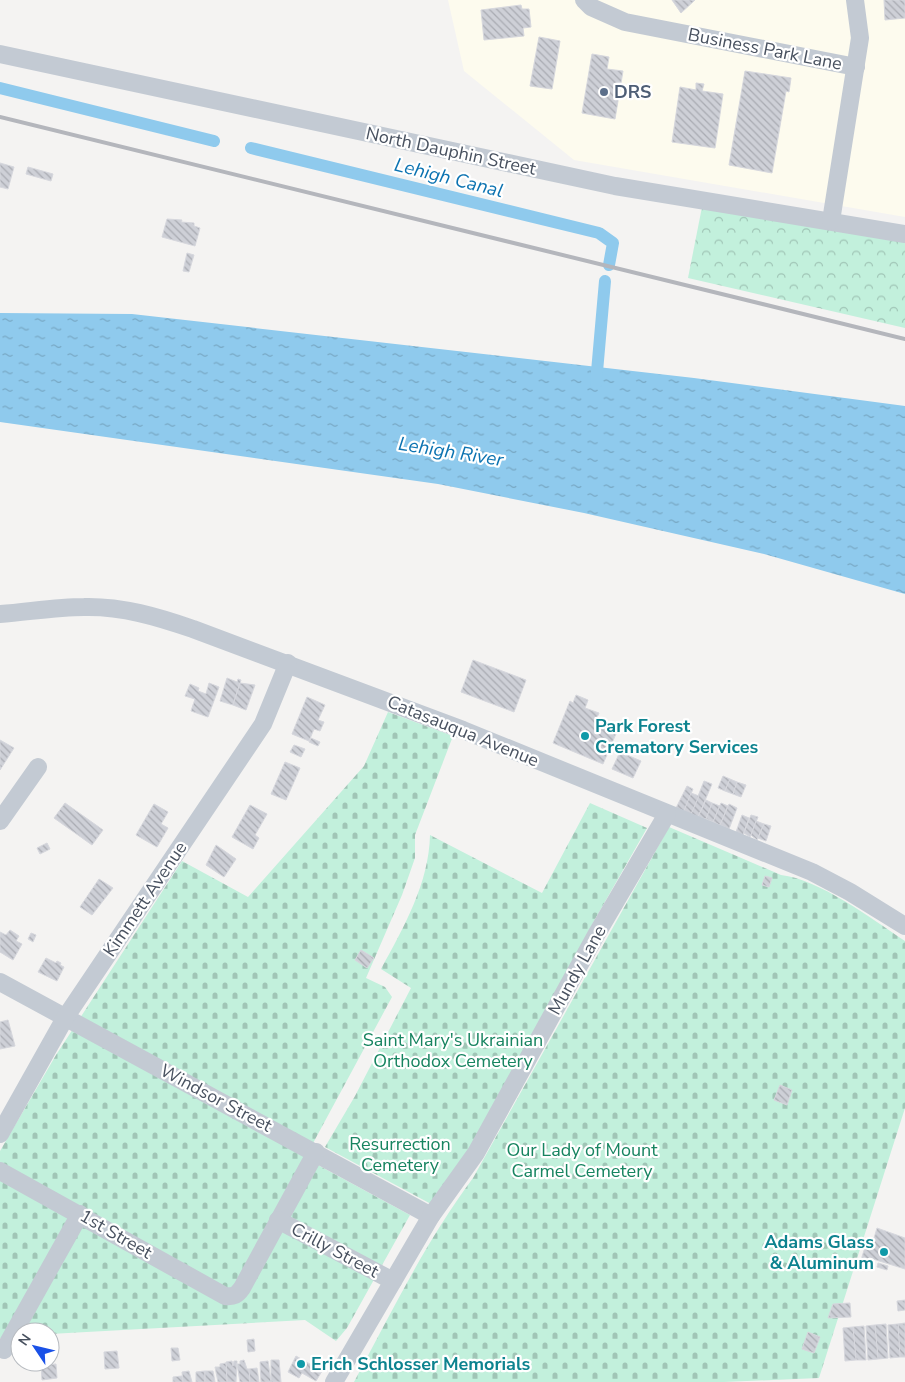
<svg xmlns="http://www.w3.org/2000/svg" width="905" height="1382" font-family="'Nunito Sans',sans-serif">
	<defs>
		<pattern id="forest-crowns" width="20" height="18" patternUnits="userSpaceOnUse" patternTransform="scale(1.25)"><rect width="20" height="18" fill="#c2f0dc"/><path d="M2 6a3 3 0 1 1 6 0M12 15a3 3 0 1 1 6 0" fill="none" stroke="#a0c5b6"/></pattern>
		<pattern id="cemetery-stones" width="16" height="16" patternUnits="userSpaceOnUse" patternTransform="scale(1.25)"><rect width="16" height="16" fill="#c2f0dc"/><path d="M2 7V4a2 2 0 0 1 4 0v3zM10 15v-3a2 2 0 0 1 4 0v3z" fill="#a0c5b6"/></pattern>
		<pattern id="water-ripples" width="26" height="14" patternUnits="userSpaceOnUse" patternTransform="scale(1.25)"><rect width="26" height="14" fill="#8fcaed"/><path d="M2 4q2-2 4 0t4 0M15 11q2-2 4 0t4 0" fill="none" stroke="#77a7c3"/></pattern>
		<pattern id="building-back-hatch" width="6" height="6" patternUnits="userSpaceOnUse" patternTransform="scale(1.25)"><rect width="6" height="6" fill="#ced0d7"/><path d="M-1 5l2 2M0 0l6 6M5-1l2 2" fill="none" stroke="#a9abb2"/></pattern>
	</defs>
	<rect width="100%" height="100%" fill="#f4f3f2"/>
	<path fill="#fdfbee" d="M448 0H905V217L574 160 464 71Z"/>
	<path fill="url(#forest-crowns)" d="M702 207 905 241V328L688 278Z"/>
	<g fill="url(#cemetery-stones)">
		<path d="M388 712 453 736 415 835V858L402 895 366 978 385 987 392 997 305 1158 410 1215 347 1328 336 1341 305 1320 50 1334V1332H20V1336L0 1338V1151L56 1055 182 861 248 897 364 766Z"/>
		<path d="M590 803 647 828 594 921 491 1119 431 1204 325 1147 355 1096 411 988 381 969C404 927 429 883 430 835L542 893Z"/>
		<path d="M669 827 781 875C819 879 872 919 905 941V1108L819 1378 724 1382H354C391 1313 426 1241 473 1178Z"/>
	</g>
	<path fill="url(#water-ripples)" d="M0 313 132 314 694 378 905 406V594L764 554 584 513 438 484 0 422Z"/>
	<g fill="none" stroke-linecap="round" stroke-linejoin="round">
		<g stroke="#8fcaed" stroke-width="12">
			<path d="M0 88 214 141"/>
			<path d="M251 148 599 233 613 243 609 265"/>
			<path d="M596 383 605 281"/>
		</g>
	</g>
	<g fill="url(#building-back-hatch)" stroke="#d6d7dd">
		<path d="M672 0H695L681 13Z"/>
		<path d="M884 0H905V18L885 20Z"/>
		<path d="M521 5 522 9H529L531 27 523 28 524 36 484 40 481 10Z"/>
		<path d="M539 37 560 41 552 89 530 86Z"/>
		<path d="M592 54 609 57 607 69 623 71 615 119 582 113Z"/>
		<path d="M745 71 791 78 789 92 786 91 772 173 729 165Z"/>
		<path d="M696 83 704 84 702 91 723 94 715 148 672 142 680 87 696 90Z"/>
		<path d="M0 163 14 167 8 189 0 187Z"/>
		<path d="M28 167 53 174 51 181 26 174Z"/>
		<path d="M167 219 182 220 181 222 194 223V226L200 228 195 246 162 237Z"/>
		<path d="M187 253 194 255 189 272 183 271Z"/>
		<path d="M473 660 526 680 514 712 461 692Z"/>
		<path d="M227 678 237 682 238 679 241 680 233 705 220 701Z"/>
		<path d="M209 683 219 687 208 717 191 711 195 699 185 696 190 684 199 688 198 691 206 694Z"/>
		<path d="M240 683 255 685 246 710 233 705Z"/>
		<path d="M576 695 588 700 585 708 599 713 596 720 617 726 618 729 603 764 553 743 570 701 573 703Z"/>
		<path d="M307 697 325 705 318 720 324 722 320 731 314 729 309 741 292 734Z"/>
		<path d="M311 738 320 742 318 746 309 742Z"/>
		<path d="M0 740 14 748 0 770Z"/>
		<path d="M294 745 305 749 301 757 290 752Z"/>
		<path d="M620 752 641 761 633 778 612 769Z"/>
		<path d="M285 762 300 768 286 800 271 794Z"/>
		<path d="M723 776 730 779 725 791 718 788Z"/>
		<path d="M730 779 737 782 733 794 725 791Z"/>
		<path d="M704 781 712 784 698 817 691 814Z"/>
		<path d="M737 782 746 785 741 797 733 794Z"/>
		<path d="M687 786 693 789 684 811 676 808Z"/>
		<path d="M691 793 699 796 691 814 684 811Z"/>
		<path d="M706 800 712 803 706 819 698 817Z"/>
		<path d="M65 803 103 830 92 845 54 818Z"/>
		<path d="M712 803 720 806 713 822 706 819Z"/>
		<path d="M721 803 728 806 720 825 713 822Z"/>
		<path d="M154 804 168 812 161 824 168 828 157 847 136 835Z"/>
		<path d="M729 804 737 808 729 829 720 825Z"/>
		<path d="M250 805 267 814 255 835 259 838 253 849 232 837Z"/>
		<path d="M742 815 749 818 743 835 736 832Z"/>
		<path d="M751 815 758 817 750 837 744 833Z"/>
		<path d="M756 821 764 824 757 840 751 835Z"/>
		<path d="M764 824 771 826 766 841 758 838Z"/>
		<path d="M47 843 50 849 40 854 37 848Z"/>
		<path d="M216 845 236 859 224 877 206 865Z"/>
		<path d="M765 876 772 878 769 887 762 885Z"/>
		<path d="M99 879 113 888 92 915 80 907Z"/>
		<path d="M10 930 19 936 16 941 22 944 13 960 0 952V932L6 935Z"/>
		<path d="M31 933 36 935 33 942 28 939Z"/>
		<path d="M361 950 374 958 367 968 355 960Z"/>
		<path d="M46 958 56 963 57 961 61 963 60 965 64 967 57 981 38 972Z"/>
		<path d="M8 1020 15 1046 0 1049V1022Z"/>
		<path d="M780 1085 792 1090 787 1105 774 1100Z"/>
		<path d="M877 1228 905 1238V1269L873 1259 872 1265 861 1260 866 1244 872 1245Z"/>
		<path d="M878 1263 888 1266 887 1270 877 1267Z"/>
		<path d="M905 1300V1310L898 1311 897 1301Z"/>
		<path d="M850 1303 851 1317 828 1318 833 1304Z"/>
		<path d="M905 1323V1357H900L898 1324Z"/>
		<path d="M886 1324 888 1358 878 1359 875 1325Z"/>
		<path d="M898 1324 900 1357 890 1358 888 1325Z"/>
		<path d="M875 1325 878 1359 868 1360 866 1326Z"/>
		<path d="M864 1326 866 1360H856L853 1327Z"/>
		<path d="M853 1327 856 1360 845 1361 843 1328Z"/>
		<path d="M808 1332 820 1337 814 1353 802 1349Z"/>
		<path d="M254 1339 255 1351 248 1352 247 1340Z"/>
		<path d="M171 1348H178L180 1360 172 1361Z"/>
		<path d="M117 1351 119 1368 105 1369 104 1352Z"/>
		<path d="M296 1356 322 1371 316 1381 302 1373 299 1378 288 1372Z"/>
		<path d="M244 1360 247 1369H249L250 1382H240L237 1364H240V1361Z"/>
		<path d="M271 1360H279L281 1382H271Z"/>
		<path d="M232 1361 233 1366 234 1361H237L236 1382H227L226 1362Z"/>
		<path d="M268 1361 271 1382H261L260 1362Z"/>
		<path d="M226 1363 227 1382H218L215 1367H220V1364Z"/>
		<path d="M56 1364 57 1378 42 1380 41 1365Z"/>
		<path d="M257 1368 259 1382H250L249 1369Z"/>
		<path d="M189 1371 192 1382H183L182 1372Z"/>
		<path d="M205 1371V1382H196V1372Z"/>
		<path d="M205 1371H213L215 1382H205Z"/>
		<path d="M182 1376 183 1382H173V1377Z"/>
	</g>
	<g fill="none" stroke-linecap="round" stroke-linejoin="round">
		<g stroke="#c3cad3" stroke-width="18">
			<path d="M584 0 591 7 625 22 856 67"/>
			<path d="M0 54 615 186 905 234"/>
			<path d="M831 221 860 38 855 0"/>
			<path d="M0 614C28 612 56 607 84 607 122 606 158 617 193 629L463 730 812 872 850 892 905 926"/>
			<path d="M0 821 38 767"/>
			<path d="M0 982 431 1216"/>
			<path d="M0 1134 65 1018 263 724 288 663"/>
			<path d="M0 1171 225 1296C234 1297 237 1295 242 1288L316 1152"/>
			<path d="M278 1220 393 1281"/>
			<path d="M4 1350 80 1214"/>
			<path d="M334 1382 431 1216 476 1153 596 935 667 814"/>
		</g>
		<path stroke="#b4b6bc" stroke-width="4" d="M0 117 905 339"/>
	</g>
	<circle fill="#5c6f8a" stroke="#fff" stroke-width="2" cx="604" cy="92" r="5"/>
	<g fill="#0f9aa8" stroke="#fff" stroke-width="2">
		<circle cx="585" cy="736" r="5"/>
		<circle cx="884" cy="1252" r="5"/>
		<circle cx="301" cy="1364" r="5"/>
	</g>
	<g text-anchor="middle" stroke-width="4.5" stroke-linejoin="round" paint-order="stroke">
		<g font-size="18" fill="#495260" stroke="#fff">
			<text transform="translate(765 49) rotate(11)" y="6">Business Park Lane</text>
			<text transform="translate(451 151) rotate(12)" y="6">North Dauphin Street</text>
			<text transform="translate(463 731) rotate(22)" y="6">Catasauqua Avenue</text>
			<text transform="translate(145 899) rotate(-56)" y="6">Kimmett Avenue</text>
			<text transform="translate(577 970) rotate(-61)" y="6">Mundy Lane</text>
			<text transform="translate(216 1098) rotate(28)" y="6">Windsor Street</text>
			<text transform="translate(116 1234) rotate(30)" y="6">1st Street</text>
			<text transform="translate(335 1250) rotate(28)" y="6">Crilly Street</text>
		</g>
		<g font-size="18" font-weight="bold" fill="#4e5e75" stroke="#fff" text-anchor="start">
			<text x="614" y="98">DRS</text>
		</g>
		<g font-size="18" font-weight="bold" fill="#0d838f" stroke="#fff" text-anchor="start">
			<text x="595" y="732">Park Forest<tspan x="595" dy="21">Crematory Services</tspan></text>
			<text x="874" y="1248" text-anchor="end">Adams Glass<tspan x="874" dy="21">&amp; Aluminum</tspan></text>
			<text x="311" y="1370">Erich Schlosser Memorials</text>
		</g>
		<g font-size="18" fill="#178460" stroke="#fff">
			<text x="453" y="1046">Saint Mary's Ukrainian<tspan x="453" dy="21">Orthodox Cemetery</tspan></text>
			<text x="400" y="1150">Resurrection<tspan x="400" dy="21">Cemetery</tspan></text>
			<text x="582" y="1156">Our Lady of Mount<tspan x="582" dy="21">Carmel Cemetery</tspan></text>
		</g>
		<g font-size="19" font-style="italic" fill="#0c73b1" stroke="#fff">
			<text transform="translate(449 177) rotate(14)" y="7">Lehigh Canal</text>
			<text transform="translate(451 451) rotate(9)" y="7">Lehigh River</text>
		</g>
	</g>
	<g transform="translate(35 1347) rotate(305)"><circle r="24" fill="#ffffff" stroke="#b6babf"/>
	<path d="M0-4L9 19L0 12L-9 19Z" fill="#1a51e7"/>
	<text y="-8" font-size="14" font-weight="bold" text-anchor="middle" fill="#495260">N</text>
	</g>
</svg>
